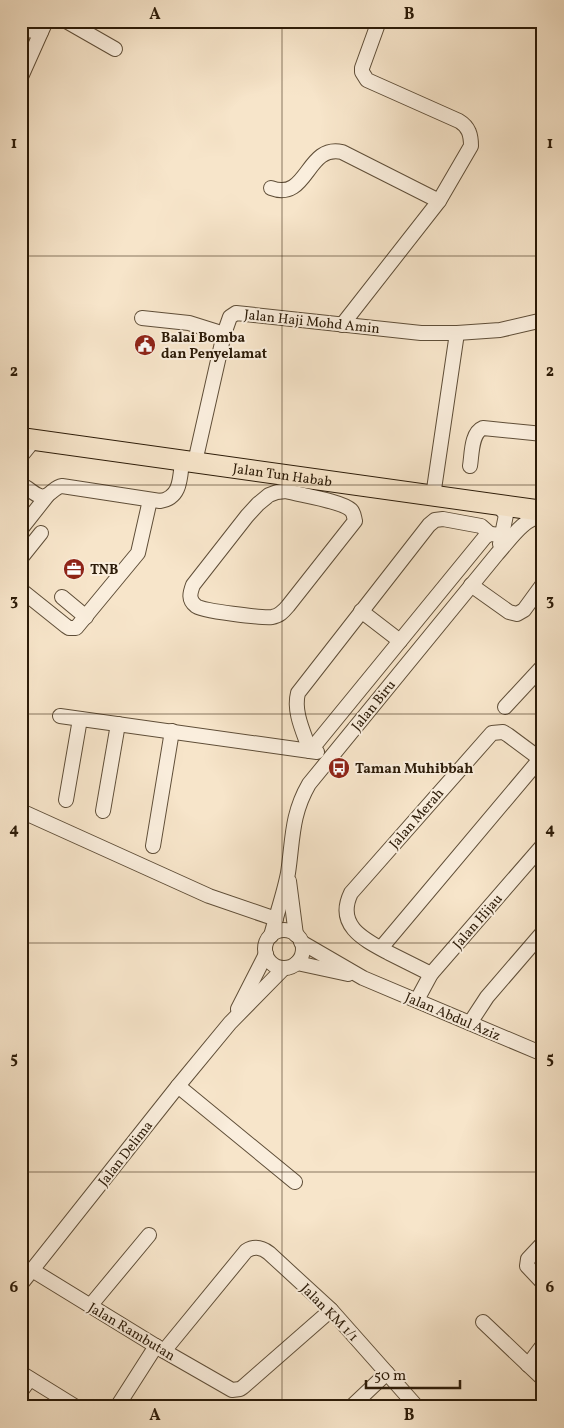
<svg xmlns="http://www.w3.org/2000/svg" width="564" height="1428" font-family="Vollkorn,serif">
	<rect width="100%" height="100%" fill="#f7e5ca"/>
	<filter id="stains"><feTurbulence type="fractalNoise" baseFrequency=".004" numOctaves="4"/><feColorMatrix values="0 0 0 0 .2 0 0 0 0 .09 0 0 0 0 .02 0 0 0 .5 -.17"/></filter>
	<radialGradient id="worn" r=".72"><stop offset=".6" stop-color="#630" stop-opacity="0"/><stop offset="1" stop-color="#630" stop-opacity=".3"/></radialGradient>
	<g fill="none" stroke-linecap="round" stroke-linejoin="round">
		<g stroke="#5f4e38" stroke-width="16">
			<g id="minor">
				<path d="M66 21 115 49"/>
				<path d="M21 29 41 32"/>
				<path d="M21 77 46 21"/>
				<path d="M271 188C308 202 306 144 342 152L439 201"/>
				<path d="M142 318 189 323 224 334"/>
				<path d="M342 325 439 201 471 146C471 135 469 127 459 121L367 80 362 72V68L379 21"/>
				<path d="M21 456 34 440"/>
				<path d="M195 462 224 334 230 317 236 313 421 333H457L500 330 543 320"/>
				<path d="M470 466C472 454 471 433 483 428L543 434"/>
				<path d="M21 485C28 487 33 494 40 496 49 499 53 487 62 486L160 501C181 498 180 478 182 461"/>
				<path d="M286 491C300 495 342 501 351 510 354 513 354 517 355 521L288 606C283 612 279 616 272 617 263 618 201 611 196 606 188 600 190 593 193 585L247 516 258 504 269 495 277 492Z"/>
				<path d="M433 496 457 333"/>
				<path d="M498 505 506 515 500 544"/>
				<path d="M21 529 47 496"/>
				<path d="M21 558 41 533"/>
				<path d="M471 585 509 612 517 614 524 610 543 584"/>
				<path d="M21 590 66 626 69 628H76L138 553 150 500"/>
				<path d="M62 597 86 617"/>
				<path d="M361 611 400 641"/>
				<path d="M505 707 543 666"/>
				<path d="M60 716 317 752"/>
				<path d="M310 751C304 733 293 712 298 693L429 525 435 520 443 519 481 526 490 534"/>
				<path d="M310 751 485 537 490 534 503 535"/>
				<path d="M66 800 80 719"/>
				<path d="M21 811 209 896 276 919"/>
				<path d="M103 811 118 724"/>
				<path d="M153 846 172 731"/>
				<path d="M289 881 296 935"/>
				<circle cx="284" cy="949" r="19"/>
				<path d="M271 936C276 916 284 894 288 873 293 840 291 815 309 784L497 554C509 541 524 517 543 516"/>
				<path d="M301 942 363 978 543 1054"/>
				<path d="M381 948 540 759"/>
				<path d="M297 963 348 974"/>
				<path d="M431 974C417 967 403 960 389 953 365 940 335 926 351 893L492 733 503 732 508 735 543 761"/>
				<path d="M417 1000 431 974 543 845"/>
				<path d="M238 1009 266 954"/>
				<path d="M470 1023 487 997 543 932"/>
				<path d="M178 1086 295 1182"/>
				<path d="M543 1243 528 1259 527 1266 543 1283"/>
				<path d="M32 1270 164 1351 232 1390 240 1389 243 1387 331 1310"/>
				<path d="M21 1284 178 1086 230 1023 284 968"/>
				<path d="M90 1306 149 1235"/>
				<path d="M483 1322 543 1379"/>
				<path d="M164 1351 246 1251C254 1246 261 1247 269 1253L331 1310 417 1407"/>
				<path d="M528 1365 543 1345"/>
				<path d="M21 1373 76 1407"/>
				<path d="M21 1391 30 1379"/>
				<path d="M117 1407 156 1346"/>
				<path d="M351 1407 387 1373"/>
				<path d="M541 1407 543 1404"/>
			</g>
		</g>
		<g stroke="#2c1b08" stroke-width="22">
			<g id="highway">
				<path id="s1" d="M21 438 543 511"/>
			</g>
		</g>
		<use href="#minor" stroke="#faeedd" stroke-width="14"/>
		<use href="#highway" stroke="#f7e5ca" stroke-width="20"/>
	</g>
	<path fill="none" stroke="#2c1b08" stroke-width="1" stroke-opacity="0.55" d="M282 21V1407M21 256H543M21 485H543M21 714H543M21 943H543M21 1172H543"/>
	<defs>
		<g id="civic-disc" transform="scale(1.125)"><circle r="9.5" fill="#8f2418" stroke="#faeedd"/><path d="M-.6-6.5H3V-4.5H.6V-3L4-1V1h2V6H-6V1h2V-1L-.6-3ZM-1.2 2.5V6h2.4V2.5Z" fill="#fff"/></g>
		<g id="office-disc" transform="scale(1.125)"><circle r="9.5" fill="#8f2418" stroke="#faeedd"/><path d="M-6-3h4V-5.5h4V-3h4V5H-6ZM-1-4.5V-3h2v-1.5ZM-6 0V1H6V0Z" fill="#fff"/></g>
		<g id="bus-disc" transform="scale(1.125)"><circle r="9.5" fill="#8f2418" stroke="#faeedd"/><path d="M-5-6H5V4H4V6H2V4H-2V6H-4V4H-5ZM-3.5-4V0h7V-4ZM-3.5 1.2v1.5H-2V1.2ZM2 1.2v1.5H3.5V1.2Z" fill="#fff"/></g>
	</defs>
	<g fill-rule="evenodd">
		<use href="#civic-disc" x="145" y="345"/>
		<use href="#office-disc" x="74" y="569"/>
		<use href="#bus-disc" x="339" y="768"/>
	</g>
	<g text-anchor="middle" stroke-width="4" stroke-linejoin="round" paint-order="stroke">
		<g font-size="14" fill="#2c1b08" stroke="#faeedd">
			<text transform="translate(312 321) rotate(6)" y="5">Jalan Haji Mohd Amin</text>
			<text dy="5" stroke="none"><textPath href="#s1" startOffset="264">Jalan Tun Habab</textPath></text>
			<text transform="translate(373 705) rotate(-51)" y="5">Jalan Biru</text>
			<text transform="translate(416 818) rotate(-49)" y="5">Jalan Merah</text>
			<text transform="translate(477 921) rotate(-49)" y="5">Jalan Hijau</text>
			<text transform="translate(453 1016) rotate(23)" y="5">Jalan Abdul Aziz</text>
			<text transform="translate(125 1153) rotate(-52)" y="5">Jalan Delima</text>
			<text transform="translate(330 1312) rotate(45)" y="5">Jalan KM 1/1</text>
			<text transform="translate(132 1331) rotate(31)" y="5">Jalan Rambutan</text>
		</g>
		<g font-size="14" font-weight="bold" fill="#2c1b08" stroke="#faeedd" text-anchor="start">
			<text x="161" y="342">Balai Bomba<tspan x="161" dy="16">dan Penyelamat</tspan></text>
			<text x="90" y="574">TNB</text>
			<text x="355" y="773">Taman Muhibbah</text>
		</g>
	</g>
	<rect width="564" height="1428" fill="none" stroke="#f7e5ca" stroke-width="55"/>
	<path d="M366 1380v8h94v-8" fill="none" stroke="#2c1b08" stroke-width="2.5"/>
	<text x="374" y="1380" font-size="15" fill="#2c1b08" stroke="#faeedd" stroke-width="4" paint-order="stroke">50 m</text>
	<rect x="28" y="28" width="508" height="1372" fill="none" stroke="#2c1b08" stroke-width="2"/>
	<g font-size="16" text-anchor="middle" font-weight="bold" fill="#2c1b08">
		<text x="155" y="19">A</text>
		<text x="409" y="19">B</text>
		<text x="14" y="148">1</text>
		<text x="550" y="148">1</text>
		<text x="14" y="376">2</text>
		<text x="550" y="376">2</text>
		<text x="14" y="605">3</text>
		<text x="550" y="605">3</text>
		<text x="14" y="834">4</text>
		<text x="550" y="834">4</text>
		<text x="14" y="1063">5</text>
		<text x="550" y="1063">5</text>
		<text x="14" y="1292">6</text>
		<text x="550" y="1292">6</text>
		<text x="155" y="1420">A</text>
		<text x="409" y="1420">B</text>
	</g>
	<rect width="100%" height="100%" filter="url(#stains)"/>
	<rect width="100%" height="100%" fill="url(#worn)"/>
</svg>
